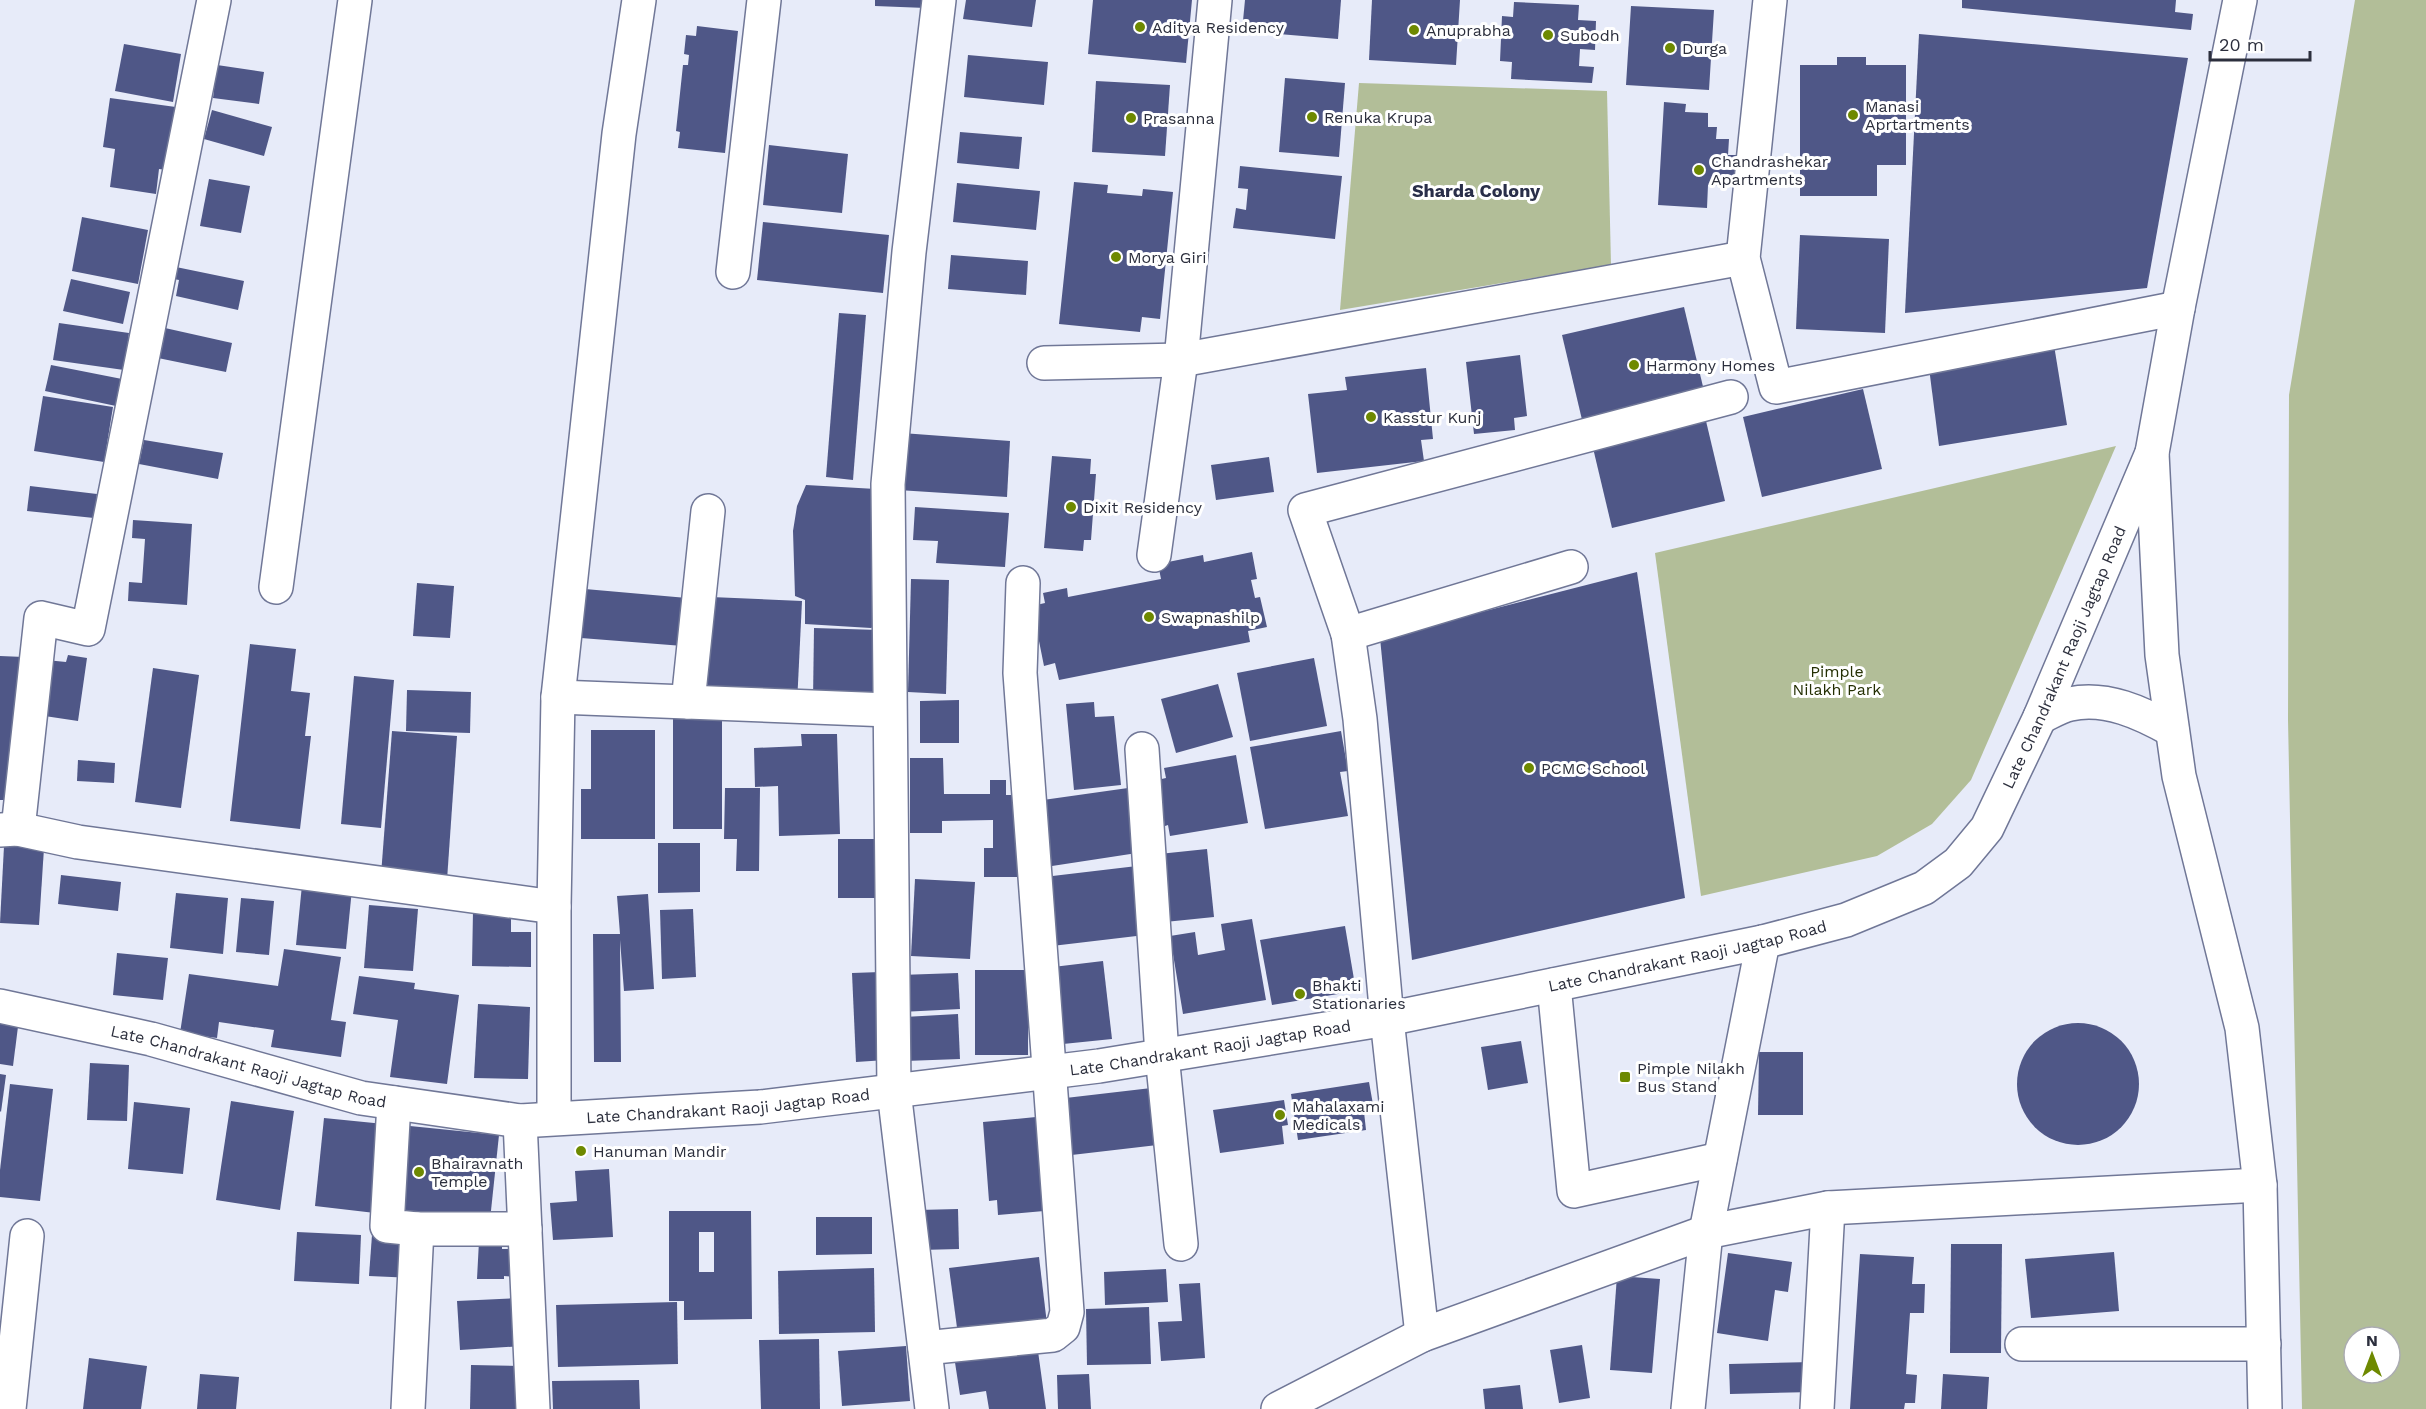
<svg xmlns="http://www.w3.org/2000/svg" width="2426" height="1409" font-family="'Work Sans',sans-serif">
	<rect width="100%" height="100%" fill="#e7ebf9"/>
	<g fill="#b2be98" fill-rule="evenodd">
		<path d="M2355 0H2426V1409H2302L2288 720 2289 395ZM2354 1337H2390V1373H2354Z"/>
		<path d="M1359 83 1607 91 1611 265 1340 310Z"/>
		<path d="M2116 446 1971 780 1932 824 1877 856 1701 896 1655 553Z"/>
	</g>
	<g fill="#4f5787" fill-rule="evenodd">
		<path d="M875 0H927L926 8 875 6Z"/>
		<path d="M966 0H1036L1032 27 963 19Z"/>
		<path d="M1093 0H1192L1186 63 1088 54Z"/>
		<path d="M1245 0H1341L1338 39 1242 31Z"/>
		<path d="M1372 0H1460L1456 65 1369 60Z"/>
		<path d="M1962 0H2176L2175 12 2193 14 2191 30 1962 8Z"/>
		<path d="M1514 2 1579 5 1578 20 1596 21 1595 50 1580 49 1579 66 1594 67 1592 83 1511 79 1512 62 1500 61 1502 16 1513 17Z"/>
		<path d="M1631 6 1714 10 1709 90 1626 85Z"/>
		<path d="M697 26 738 31 725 153 678 148 680 132 676 131 683 65H688L689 55 684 54 686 35 696 36Z"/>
		<path d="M1919 34 2188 58 2147 288 1905 313Z"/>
		<path d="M124 44 181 54 173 102 115 91Z"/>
		<path d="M968 55 1048 62 1044 105 964 97Z"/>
		<path d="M1837 57H1866V65H1906V165H1877V196H1800V65H1837Z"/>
		<path d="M217 65 264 72 259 104 213 98Z"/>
		<path d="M1285 78 1345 83 1339 157 1279 152Z"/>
		<path d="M1096 81 1170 85 1165 156 1092 152Z"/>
		<path d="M110 98 183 108 174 171 159 169 156 194 110 187 115 149 103 147Z"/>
		<path d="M1664 102 1686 104 1685 112 1708 113V127H1717L1716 139H1729L1728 155H1739L1737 186 1708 185 1707 208 1658 205Z"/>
		<path d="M212 110 272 127 264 156 204 139Z"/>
		<path d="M960 132 1022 137 1019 169 957 163Z"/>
		<path d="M769 145 848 154 842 213 763 205Z"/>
		<path d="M1240 166 1342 176 1335 239 1233 228 1236 208 1246 210 1248 189 1238 188Z"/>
		<path d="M209 179 250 186 241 233 200 226Z"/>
		<path d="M1074 182 1108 185 1107 193 1142 196 1143 189 1173 192 1160 319 1142 317 1140 332 1059 324Z"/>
		<path d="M957 183 1040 191 1036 230 953 222Z"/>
		<path d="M82 217 148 230 138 284 72 271Z"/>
		<path d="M763 222 889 235 883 293 757 280Z"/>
		<path d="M1800 235 1889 239 1885 333 1796 329Z"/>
		<path d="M951 255 1028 261 1026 295 948 289Z"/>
		<path d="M176 267 244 281 238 310 176 296 179 280 174 279Z"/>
		<path d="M71 279 130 292 123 324 63 311Z"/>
		<path d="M1684 307 1705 395 1583 424 1562 335Z"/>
		<path d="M839 313 866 315 853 480 826 477Z"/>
		<path d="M59 323 129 333 124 370 53 360Z"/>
		<path d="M165 328 232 343 226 372 158 358Z"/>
		<path d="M2053 339 2067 425 1939 446 1928 360Z"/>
		<path d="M1520 355 1527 416 1514 418 1515 430 1474 434 1466 362Z"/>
		<path d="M51 365 122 379 116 406 45 391Z"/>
		<path d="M1426 368 1433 439 1421 440 1424 461 1317 473 1308 394 1347 390 1345 377Z"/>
		<path d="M1863 389 1882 469 1762 497 1743 417Z"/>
		<path d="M43 396 113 407 104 462 34 451Z"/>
		<path d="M1706 421 1725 501 1612 528 1593 448Z"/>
		<path d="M902 433 1010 441 1007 497 898 490Z"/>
		<path d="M144 440 223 453 218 479 139 464Z"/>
		<path d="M1052 456 1091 459 1090 474H1096L1091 540H1084L1083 551 1044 548Z"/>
		<path d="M1269 457 1274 492 1216 500 1211 465Z"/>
		<path d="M806 485 876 489 879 623 871 628 805 624V600L795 596 793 531 797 506Z"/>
		<path d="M30 486 97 494 94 518 27 511Z"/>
		<path d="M915 507 1009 513 1005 567 936 563 938 541 913 540Z"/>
		<path d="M133 520 192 524 187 605 128 601 129 582 142 583 145 539 132 538Z"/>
		<path d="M1252 552 1257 579 1251 580 1255 598 1260 597 1267 627 1248 631 1250 642 1059 680 1055 663 1044 666 1032 606 1045 603 1043 593 1067 588 1068 597 1161 579 1158 564 1203 555 1204 562Z"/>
		<path d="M1637 572 1685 898 1412 960 1380 638Z"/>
		<path d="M911 579 949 580 946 694 908 692Z"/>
		<path d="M417 583 454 586 450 638 413 636Z"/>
		<path d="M585 589 687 598 683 646 581 638Z"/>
		<path d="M711 597 802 601 797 704 707 700Z"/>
		<path d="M814 628 879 630 878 702 813 700Z"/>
		<path d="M250 644 296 649 291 691 310 693 305 736H311L300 829 230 821Z"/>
		<path d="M68 655 87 658 78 721 38 715 46 660 66 662Z"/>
		<path d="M0 656 24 657 9 800H0Z"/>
		<path d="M1314 658 1327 726 1250 741 1237 673Z"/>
		<path d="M153 668 199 675 181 808 135 802Z"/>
		<path d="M354 676 394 680 381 828 341 824Z"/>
		<path d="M1218 684 1233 737 1176 753 1161 699Z"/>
		<path d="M407 690 471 692 470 733 406 731Z"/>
		<path d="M959 700V743H920V701Z"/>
		<path d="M1094 702 1095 717 1114 716 1121 785 1074 790 1066 704Z"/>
		<rect x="673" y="715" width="49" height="114"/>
		<path d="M591 730H655V839H581V789H591Z"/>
		<path d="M392 731 457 736 447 880 381 875Z"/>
		<path d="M1341 731 1348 771 1340 772 1348 816 1265 829 1250 747Z"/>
		<path d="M801 734H837L840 834 779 836 778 786 755 787 754 748 802 746Z"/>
		<path d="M1236 755 1248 823 1170 836 1168 825 1165 826 1157 780 1166 778 1164 768Z"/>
		<path d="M910 758H943L944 794H990V780H1006V795H1028V877H984V848H993V820L942 821V833H910Z"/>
		<path d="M78 760 115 763 114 783 77 781Z"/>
		<path d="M725 788H760L759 871H736L737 839H724Z"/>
		<path d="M1128 788 1137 853 1052 866 1043 800Z"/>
		<rect x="838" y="839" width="45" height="59"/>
		<path d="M658 843H700V892L658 893Z"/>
		<path d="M4 846 44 848 39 925 0 923Z"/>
		<path d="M1207 849 1214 917 1165 922 1159 854Z"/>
		<path d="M1137 866 1145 935 1052 946 1044 877Z"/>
		<path d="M61 875 121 882 118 911 58 904Z"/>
		<path d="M915 879 975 882 970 959 911 956Z"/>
		<path d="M302 885 352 889 346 949 296 945Z"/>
		<path d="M176 893 228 898 223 954 170 948Z"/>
		<path d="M648 894 654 989 624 991 620 940 621 1062H594L593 934H620L617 896Z"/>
		<path d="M241 898 274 901 269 955 236 952Z"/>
		<path d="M369 905 418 909 413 971 364 968Z"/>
		<path d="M693 909 696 977 662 979 660 910Z"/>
		<path d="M473 911 511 912V932H531V967L472 966Z"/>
		<path d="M1252 919 1266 1000 1183 1014 1170 936 1195 932 1198 955 1225 950 1221 924Z"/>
		<path d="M1345 926 1356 991 1272 1005 1260 940Z"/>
		<path d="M284 949 341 957 331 1020 346 1022 341 1057 271 1047 274 1030 219 1022 217 1038 180 1033 189 974 278 986Z"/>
		<path d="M117 953 168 958 163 1000 113 995Z"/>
		<path d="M1103 961 1112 1039 1063 1044 1053 967Z"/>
		<path d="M975 970H1033V1009H1028V1055H975Z"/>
		<path d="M881 972 886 1060 856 1062 852 973Z"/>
		<path d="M958 973 960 1009 901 1012 900 975Z"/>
		<path d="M359 976 415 983 414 989 459 995 447 1084 390 1077 398 1020 353 1014Z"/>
		<path d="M478 1004 530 1007 528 1079 474 1078Z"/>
		<path d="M0 1008 20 1011 13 1066 0 1064Z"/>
		<path d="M958 1014 960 1059 905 1061 904 1017Z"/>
		<circle cx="2078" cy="1084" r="61"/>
		<path d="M1521 1041 1528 1083 1488 1090 1481 1047Z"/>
		<path d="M1759 1052H1803V1115H1758Z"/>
		<path d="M90 1063 129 1065 127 1121 87 1120Z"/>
		<path d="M0 1074 6 1075 1 1112 0 1111Z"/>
		<path d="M1369 1082 1374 1110 1364 1112 1366 1130 1298 1140 1291 1094Z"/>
		<path d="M10 1084 53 1089 40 1201 0 1197V1170Z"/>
		<path d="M1160 1087 1166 1144 1063 1156 1057 1099Z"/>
		<path d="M1284 1100 1288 1125 1282 1126 1284 1144 1220 1153 1213 1110Z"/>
		<path d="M231 1101 294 1111 280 1210 216 1200Z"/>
		<path d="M134 1102 190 1108 183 1174 128 1169Z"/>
		<path d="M1036 1117 1044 1211 998 1215 997 1200 989 1201 983 1122Z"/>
		<path d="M324 1118 384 1124 375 1213 315 1206Z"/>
		<path d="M400 1125 499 1135 490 1220 391 1210Z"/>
		<path d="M609 1169 613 1237 553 1240 550 1203 577 1201 575 1171Z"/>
		<path d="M958 1209 959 1249 920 1250 918 1210Z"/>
		<path d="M669 1211H751L752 1319 684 1320V1301H669ZM699 1232H714V1272H699Z"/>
		<path d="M816 1217H872V1254L816 1255Z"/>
		<path d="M297 1232 361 1235 359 1284 294 1281Z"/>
		<path d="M372 1235 417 1238 414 1278 369 1276Z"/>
		<path d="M479 1241 502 1242V1249H516V1277L504 1276V1279H477Z"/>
		<path d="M1951 1244H2002L2001 1353H1950Z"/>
		<path d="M2114 1252 2119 1311 2031 1318 2025 1259Z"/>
		<path d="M1728 1253 1792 1262 1788 1292 1775 1290 1768 1341 1717 1333Z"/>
		<path d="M1860 1254 1914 1257 1912 1284H1925L1924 1313H1910L1906 1374 1917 1375 1915 1403H1905L1904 1409H1850Z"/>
		<path d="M1039 1257 1047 1324 958 1335 949 1268Z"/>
		<path d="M874 1268 875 1332 779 1334 778 1271Z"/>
		<path d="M1166 1269 1168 1302 1105 1305 1104 1272Z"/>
		<path d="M1617 1276 1660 1279 1652 1373 1610 1370Z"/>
		<path d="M1200 1283 1205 1358 1161 1361 1158 1322 1182 1321 1179 1284Z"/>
		<path d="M521 1298 523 1346 460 1350 457 1301Z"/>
		<path d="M677 1302 678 1364 558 1367 556 1305Z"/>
		<path d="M1149 1307 1151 1364 1087 1365 1086 1309Z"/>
		<path d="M819 1339 820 1409H761L759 1340Z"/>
		<path d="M1037 1344 1046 1409H989L986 1391 960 1395 954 1356Z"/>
		<path d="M1582 1345 1590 1398 1559 1403 1550 1350Z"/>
		<path d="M906 1346 910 1401 842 1406 838 1351Z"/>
		<path d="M89 1358 147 1366 141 1409H83Z"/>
		<path d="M1813 1362 1814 1392 1730 1394 1729 1364Z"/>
		<path d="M471 1365 525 1366 524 1409H470Z"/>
		<path d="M200 1374 239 1377 236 1409H197Z"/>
		<path d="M1089 1374 1091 1409H1058L1057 1375Z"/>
		<path d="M1943 1374 1989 1377 1987 1409H1941Z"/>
		<path d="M639 1380 640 1409H553L552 1381Z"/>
		<path d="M1520 1385 1523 1409H1485L1483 1389Z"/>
	</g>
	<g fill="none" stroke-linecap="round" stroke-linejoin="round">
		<g stroke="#707797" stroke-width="36">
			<g id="minor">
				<path d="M1770 0 1743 258 1776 387 2178 308"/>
				<path d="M2240 0 2178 308 2152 453 2162 655 2179 776 2242 1028 2260 1185 2265 1409"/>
				<path d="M733 272 764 0"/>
				<path d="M1044 363 1181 360 1743 258"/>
				<path d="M1154 555 1181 360 1215 0"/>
				<path d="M1571 567 1348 634 1305 510 1731 397"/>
				<path d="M276 587 355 0"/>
				<path d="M1348 634 1360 719 1387 1019 1422 1335"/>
				<path d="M558 697 889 710"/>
				<path d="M688 702 708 511"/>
				<path d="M2040 717C2049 713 2060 706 2070 704 2106 696 2142 713 2172 730"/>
				<path d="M1142 749 1162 1055 1181 1244"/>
				<path d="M18 829 41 618 88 629 214 0"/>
				<path d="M0 830 18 829 78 842 554 907"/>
				<path d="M1554 985 1574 1191 1720 1159"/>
				<path id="s1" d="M0 1006 151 1039 361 1098 520 1121 760 1107 1099 1066 1387 1019 1763 942 1846 920 1924 888 1958 863 1987 828 2040 717 2152 453"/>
				<path d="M394 1103 387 1226 417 1229"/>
				<path d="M554 1118V907L558 697 619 134 639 0"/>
				<path d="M520 1121 533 1409"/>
				<path d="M2022 1344H2264"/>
				<path d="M925 1348 1053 1335 1063 1327 1067 1312 1020 673 1023 583"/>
				<path d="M9 1409 27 1236"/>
				<path d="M408 1409 417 1229H525"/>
				<path d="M932 1409 894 1091 888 484 909 252 939 0"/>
				<path d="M1278 1409 1422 1335 1706 1232 1828 1208 2260 1185"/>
				<path d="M1688 1409 1706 1232 1763 942"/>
				<path d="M1817 1409 1828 1208"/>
			</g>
		</g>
		<use href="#minor" stroke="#fff" stroke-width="33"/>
	</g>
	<g fill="#6e8900" stroke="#fff" stroke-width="2">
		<circle cx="1140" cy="27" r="6"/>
		<circle cx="1414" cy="30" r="6"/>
		<circle cx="1548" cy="35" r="6"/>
		<circle cx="1670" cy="48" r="6"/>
		<circle cx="1853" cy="115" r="6"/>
		<circle cx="1312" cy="117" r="6"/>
		<circle cx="1131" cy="118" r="6"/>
		<circle cx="1699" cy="170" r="6"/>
		<circle cx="1116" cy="257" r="6"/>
		<circle cx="1634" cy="365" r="6"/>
		<circle cx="1371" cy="417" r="6"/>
		<circle cx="1071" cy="507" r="6"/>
		<circle cx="1149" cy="617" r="6"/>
		<circle cx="1529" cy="768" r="6"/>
		<circle cx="1300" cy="994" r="6"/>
		<rect x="1619" y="1071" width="12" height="12" rx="3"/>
		<circle cx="1280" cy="1115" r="6"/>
		<circle cx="581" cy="1151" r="6"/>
		<circle cx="419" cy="1172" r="6"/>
	</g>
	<g text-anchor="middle" stroke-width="6" stroke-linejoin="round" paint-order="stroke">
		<g font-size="16" fill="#2c2f3d" stroke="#fff" text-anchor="start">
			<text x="1152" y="33">Aditya Residency</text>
			<text x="1426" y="36">Anuprabha</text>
			<text x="1560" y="41">Subodh</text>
			<text x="1682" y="54">Durga</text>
			<text x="1865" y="112">Manasi<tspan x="1865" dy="18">Aprtartments</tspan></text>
			<text x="1324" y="123">Renuka Krupa</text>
			<text x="1143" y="124">Prasanna</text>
			<text x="1711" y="167">Chandrashekar<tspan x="1711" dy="18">Apartments</tspan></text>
			<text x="1128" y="263">Morya Giri</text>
			<text x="1646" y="371">Harmony Homes</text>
			<text x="1383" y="423">Kasstur Kunj</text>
			<text x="1083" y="513">Dixit Residency</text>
			<text x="1161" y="623">Swapnashilp</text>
			<text x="1541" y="774">PCMC School</text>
			<text x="1312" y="991">Bhakti<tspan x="1312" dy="18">Stationaries</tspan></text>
			<text x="1637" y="1074">Pimple Nilakh<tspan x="1637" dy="18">Bus Stand</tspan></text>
			<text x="1292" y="1112">Mahalaxami<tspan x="1292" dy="18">Medicals</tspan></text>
			<text x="593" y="1157">Hanuman Mandir</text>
			<text x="431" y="1169">Bhairavnath<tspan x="431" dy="18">Temple</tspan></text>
		</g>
		<g font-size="16" fill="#2c2f3d" stroke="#fff">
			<text dy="6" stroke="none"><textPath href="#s1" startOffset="2236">Late Chandrakant Raoji Jagtap Road</textPath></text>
			<text dy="6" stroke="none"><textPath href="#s1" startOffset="1714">Late Chandrakant Raoji Jagtap Road</textPath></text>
			<text dy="6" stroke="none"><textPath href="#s1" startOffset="1228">Late Chandrakant Raoji Jagtap Road</textPath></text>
			<text dy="6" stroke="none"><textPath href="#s1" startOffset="256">Late Chandrakant Raoji Jagtap Road</textPath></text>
			<text dy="6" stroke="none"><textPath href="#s1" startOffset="742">Late Chandrakant Raoji Jagtap Road</textPath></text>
		</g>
		<g font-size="16" fill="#242f03" stroke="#fff">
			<text x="1837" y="677">Pimple<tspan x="1837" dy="18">Nilakh Park</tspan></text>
		</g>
		<g font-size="18" font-weight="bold" fill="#292e49" stroke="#fff">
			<text x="1476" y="197">Sharda Colony</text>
		</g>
	</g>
	<g transform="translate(2372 1355)"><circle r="28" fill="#ffffff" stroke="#abacb1" stroke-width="1.5"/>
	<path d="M0-4.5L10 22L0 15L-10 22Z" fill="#6e8900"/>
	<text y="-9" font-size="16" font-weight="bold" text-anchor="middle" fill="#2c2f3d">N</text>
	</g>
	<path d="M2210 51v9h100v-9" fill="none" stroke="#2c2f3d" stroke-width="3"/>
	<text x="2219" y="51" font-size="18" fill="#2c2f3d" stroke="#ffffff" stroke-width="4.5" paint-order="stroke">20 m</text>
</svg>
